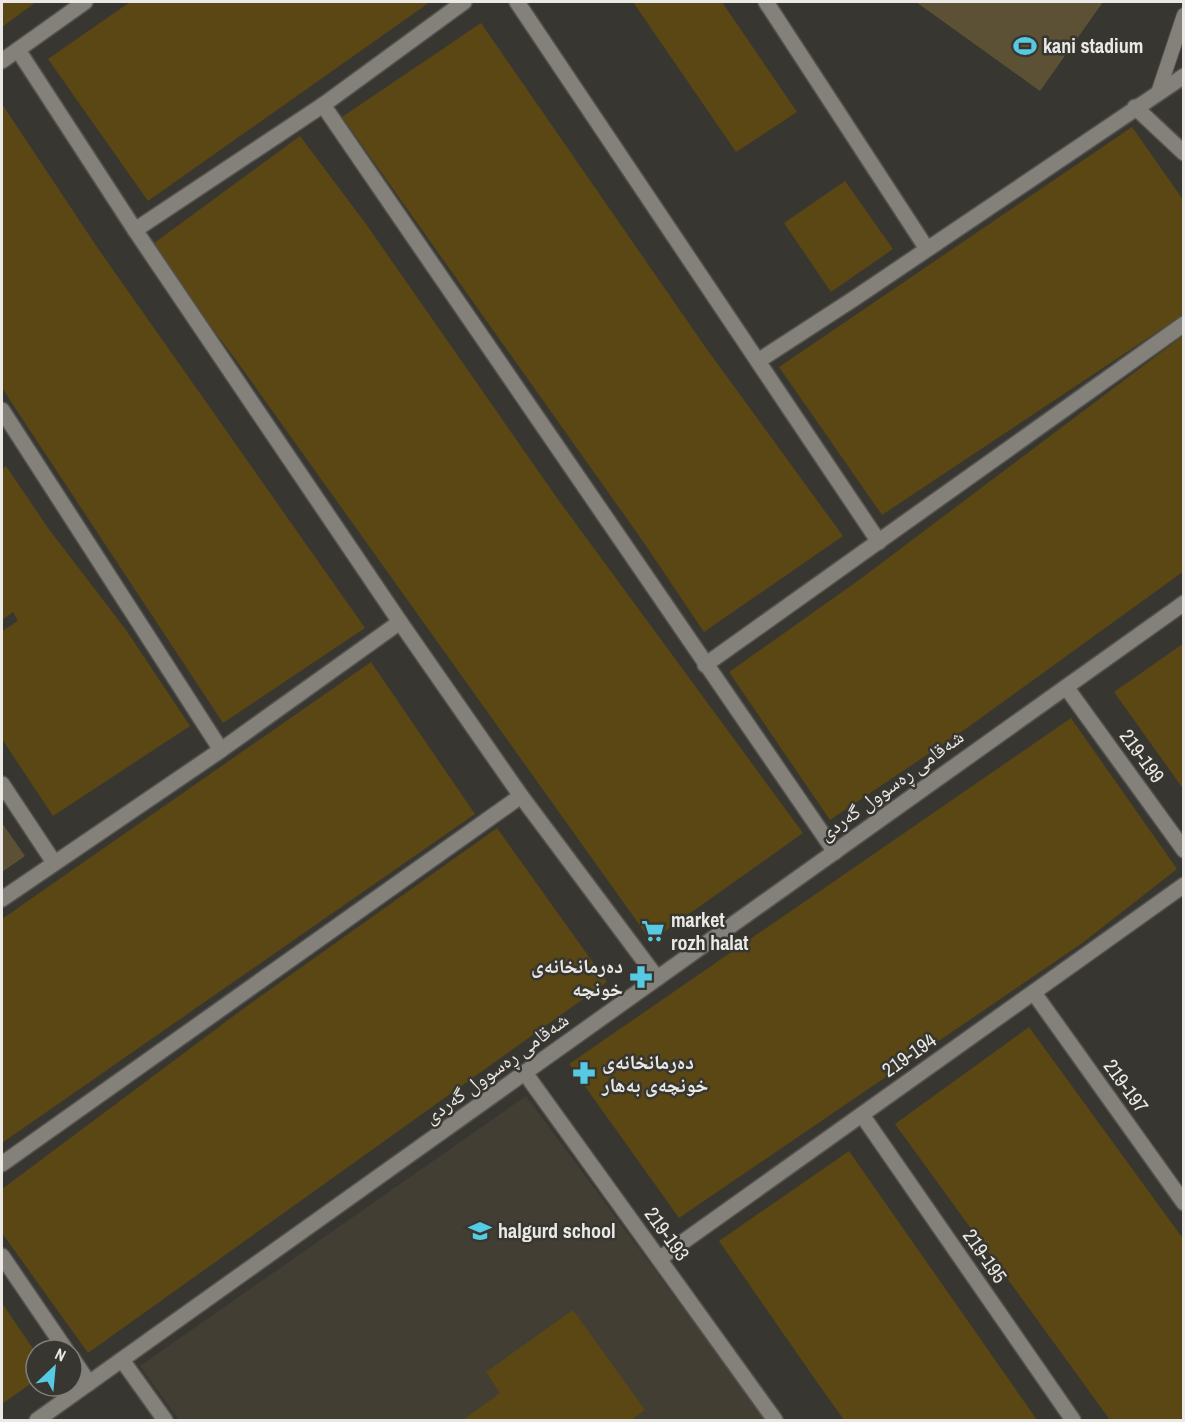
<svg xmlns="http://www.w3.org/2000/svg" width="1185" height="1422" font-family="'Archivo Narrow','Noto Naskh Arabic',sans-serif">
	<rect width="100%" height="100%" fill="#383631"/>
	<path fill="#423e33" d="M526 1096 766 1420H179L140 1366Z"/>
	<g fill="#5c5135">
		<path d="M916 2H1103L1040 91Z"/>
		<path d="M2 823 25 856 2 872Z"/>
	</g>
	<g fill="#5a4713">
		<path d="M2 2H36L2 27Z"/>
		<path d="M130 2H430L148 201 48 59Z"/>
		<path d="M633 2H722L797 112 736 152Z"/>
		<path d="M481 23 706 348 843 536 704 632 642 540 342 117Z"/>
		<path d="M2 104 97 247 365 628 223 723 2 388Z"/>
		<path d="M1132 127 1184 201V314L882 515 779 367Z"/>
		<path d="M300 136 366 224 557 498 803 833 651 941 236 360 150 246Z"/>
		<path d="M845 181 893 249 831 292 784 223Z"/>
		<path d="M1184 335V571L967 728 830 820 729 672 859 580Z"/>
		<path d="M6 466 48 528 126 630 190 726 53 816 2 739V631L18 621 13 612 2 620V469Z"/>
		<path d="M1184 643V790L1114 692Z"/>
		<path d="M371 662 475 814 2 1143V919Z"/>
		<path d="M1071 718 1177 869 1081 944 679 1218 569 1064Z"/>
		<path d="M497 828 607 982 88 1353 2 1233V1189L247 1006Z"/>
		<path d="M1029 1027 1184 1240V1420H1110L895 1124Z"/>
		<path d="M849 1151 935 1274 1037 1420H844L819 1385 719 1241Z"/>
		<path d="M2 1303 36 1353V1380L2 1404Z"/>
		<path d="M573 1310 645 1410 631 1420H463L500 1393 486 1372Z"/>
	</g>
	<g fill="none" stroke-linecap="round" stroke-linejoin="round">
		<g stroke="#54524e" stroke-width="16">
			<path id="service" d="M1158 93 1184 15"/>
		</g>
		<g stroke="#54524e" stroke-width="18">
			<g id="minor">
				<path d="M517 2 879 542"/>
				<path d="M766 2 927 249"/>
				<path d="M18 50 135 230 400 622 521 796 657 978"/>
				<path d="M2 61 85 2"/>
				<path d="M323 105 835 852"/>
				<path d="M1135 107 1184 153"/>
				<path d="M135 230 323 105 464 2"/>
				<path d="M758 361 855 298 1184 76"/>
				<path d="M2 410 221 750"/>
				<path d="M705 665 1184 324"/>
				<path d="M1066 687 1184 850"/>
				<path d="M2 784 53 861"/>
				<path d="M2 899 221 750 400 622"/>
				<path d="M1034 993 1184 1203"/>
				<path d="M525 1073 775 1420"/>
				<path d="M862 1115 1073 1420"/>
				<path d="M2 1164 521 796"/>
				<path d="M2 1256 66 1350"/>
				<path d="M659 1259 1184 885"/>
				<path d="M72 1358 89 1383"/>
				<path d="M122 1360 165 1420"/>
			</g>
		</g>
		<g stroke="#54524e" stroke-width="18">
			<path id="tertiary" d="M37 1420 1184 603"/>
		</g>
		<use href="#service" stroke="#84817b" stroke-width="14"/>
		<use href="#minor" stroke="#84817b" stroke-width="15"/>
		<use href="#tertiary" stroke="#84817b" stroke-width="15"/>
	</g>
	<defs>
		<g id="stadium-bare" transform="scale(1.8)"><path d="M0-5a6.5 5 0 1 0 0 10a6.5 5 0 1 0 0-10ZM-3.5-1.8h7v3.6h-7Z" fill="#57c9e2" stroke="#383631" stroke-width="2.5" paint-order="stroke"/></g>
		<g id="supermarket-bare" transform="scale(1.8)"><path d="M-6-5.5h2.5l.6 2H6L4.5 2H-2.5L-4.4-4H-6ZM-1.5 3.2a1.3 1.3 0 1 0 .1 0ZM3 3.2a1.3 1.3 0 1 0 .1 0Z" fill="#57c9e2" stroke="#383631" stroke-width="2.5" paint-order="stroke"/></g>
		<g id="pharmacy-bare" transform="scale(1.8)"><path d="M-2-6h4v4h4v4h-4v4h-4v-4h-4v-4h4Z" fill="#57c9e2" stroke="#383631" stroke-width="2.5" paint-order="stroke"/></g>
		<g id="school-bare" transform="scale(1.8)"><path d="M0-5L7-2L0 1L-7-2ZM-4 1L0 2.5L4 1V4Q0 6-4 4Z" fill="#57c9e2" stroke="#383631" stroke-width="2.5" paint-order="stroke"/></g>
	</defs>
	<g fill-rule="evenodd">
		<use href="#stadium-bare" x="1025" y="46"/>
		<use href="#supermarket-bare" x="653" y="931"/>
		<use href="#pharmacy-bare" x="641" y="977"/>
		<use href="#pharmacy-bare" x="584" y="1073"/>
		<use href="#school-bare" x="480" y="1231"/>
	</g>
	<g text-anchor="middle" stroke-width="5" stroke-linejoin="round" paint-order="stroke">
		<g font-size="20" font-weight="bold" fill="#eae9e5" stroke="#383631" text-anchor="start">
			<text x="1043" y="53">kani stadium</text>
			<text x="671" y="927">market<tspan x="671" dy="23">rozh halat</tspan></text>
			<text x="623" y="973" text-anchor="end">دەرمانخانەی<tspan x="623" dy="23">خونچە</tspan></text>
			<text x="602" y="1069">دەرمانخانەی<tspan x="602" dy="23">خونچەی بەهار</tspan></text>
			<text x="498" y="1238">halgurd school</text>
		</g>
		<g font-size="20" fill="#eae9e5" stroke="#383631">
			<text transform="translate(1142 756) rotate(54)" y="7">219-199</text>
			<text transform="translate(891 785) rotate(-36)" y="7">شەقامی ڕەسوول گەردی</text>
			<text transform="translate(909 1055) rotate(-35)" y="7">219-194</text>
			<text transform="translate(496 1068) rotate(-36)" y="7">شەقامی ڕەسوول گەردی</text>
			<text transform="translate(1126 1086) rotate(54)" y="7">219-197</text>
			<text transform="translate(667 1234) rotate(54)" y="7">219-193</text>
			<text transform="translate(985 1256) rotate(55)" y="7">219-195</text>
		</g>
	</g>
	<rect width="1185" height="1422" fill="none" stroke="#eae9e5" stroke-width="6"/>
	<g transform="translate(54 1368) rotate(26)"><circle r="28" fill="#383631" stroke="#7f7e79" stroke-width="1.5"/>
	<path d="M0-4.5L10 22L0 15L-10 22Z" fill="#57c9e2"/>
	<text y="-9" font-size="16" font-weight="bold" text-anchor="middle" fill="#eae9e5">N</text>
	</g>
</svg>
